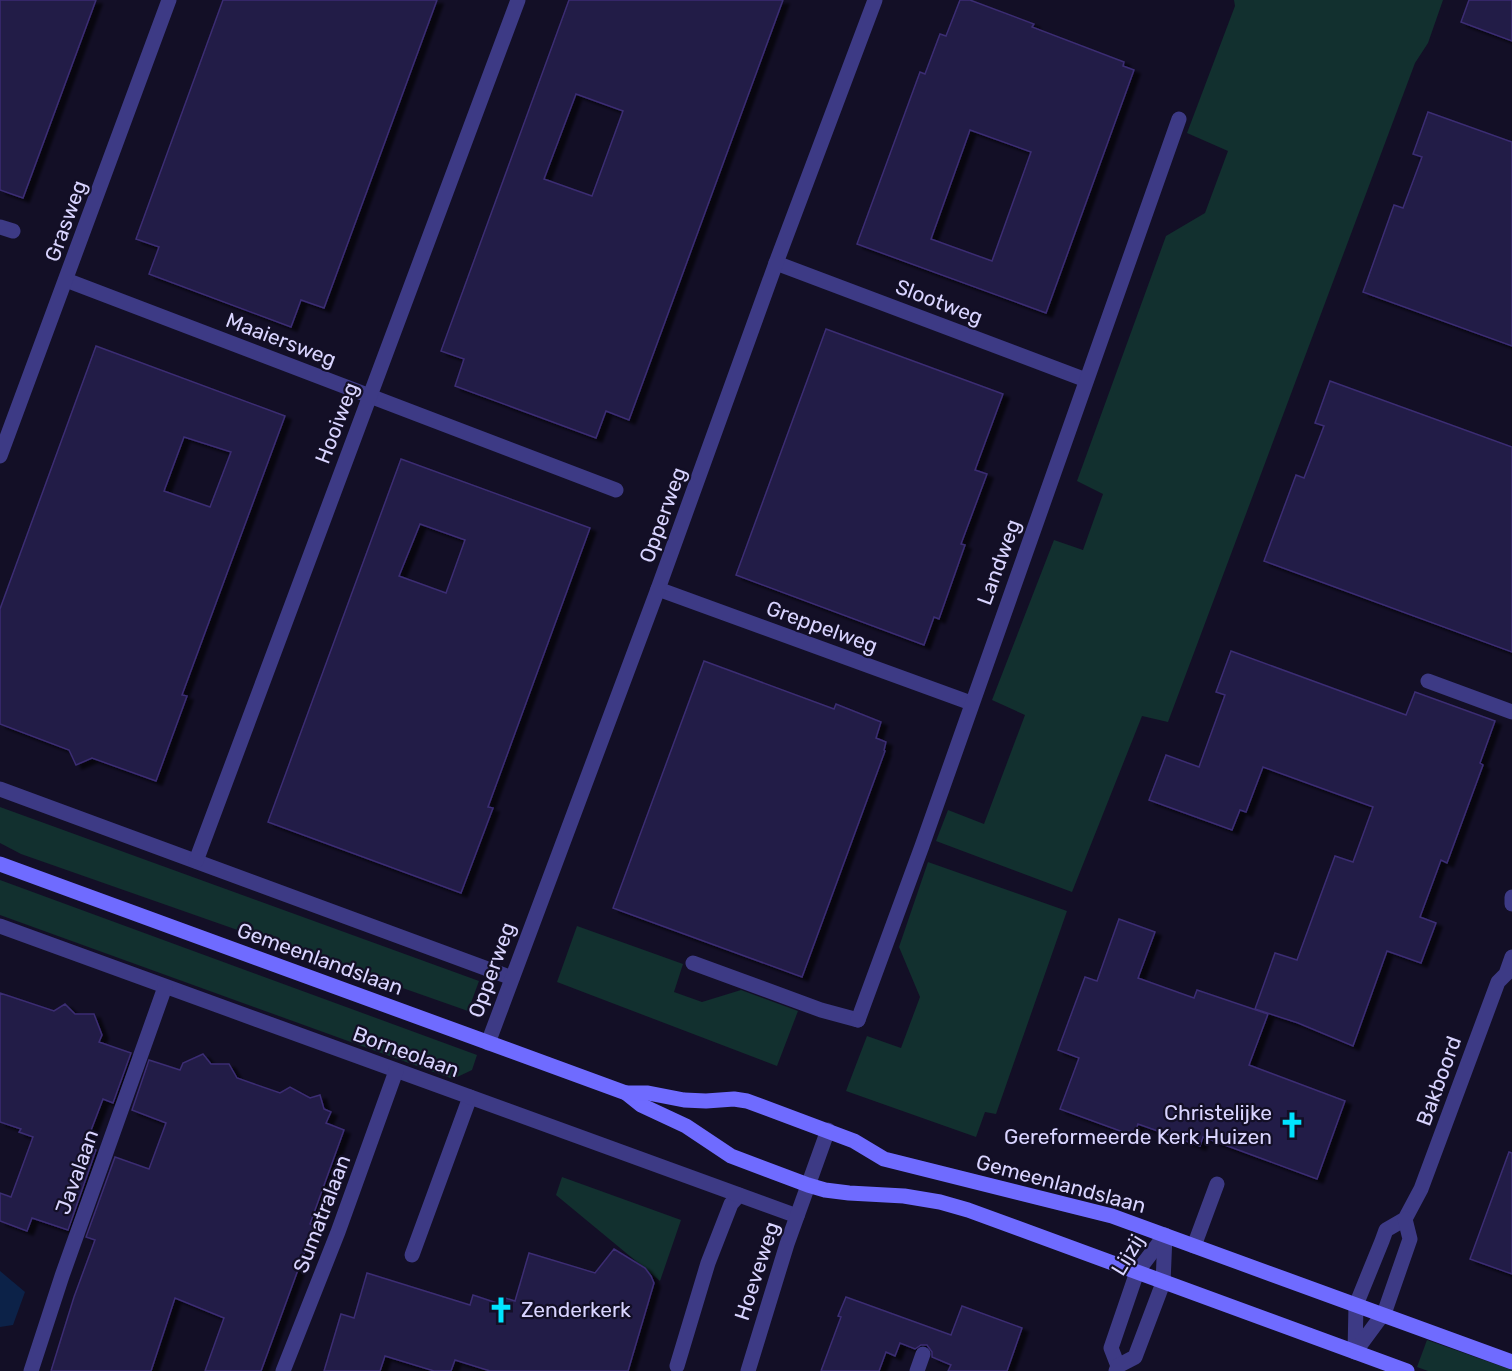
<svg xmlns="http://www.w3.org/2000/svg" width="1512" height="1371" font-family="Rubik,sans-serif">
	<defs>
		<filter id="shadow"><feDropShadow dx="6" dy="4" stdDeviation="1.5" flood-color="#0009"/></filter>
	</defs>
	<rect width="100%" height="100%" fill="#130f26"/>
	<g fill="#12302f">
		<path d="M1234 0H1443L1428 43 1415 63 1168 722 1142 716 1072 892 936 841 948 810 984 824 1025 715 992 700 1054 540 1083 550 1103 494 1077 481 1166 236 1205 213 1228 151 1187 133 1235 6Z"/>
		<path d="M0 807 479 981 468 1011 21 854 0 843Z"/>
		<path d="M928 862 1067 911 996 1114 985 1112 976 1137 846 1091 867 1036 901 1048 920 997 899 947Z"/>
		<path d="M0 880 477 1055 472 1070 453 1079 0 915Z"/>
		<path d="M577 926 683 964 674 992 702 1002 741 990 798 1011 777 1066 557 982Z"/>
		<path d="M562 1177 681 1220 660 1281 556 1195Z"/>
		<path d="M1427 1340 1512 1370V1371H1428L1417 1367Z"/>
	</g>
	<path fill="#0c2248" d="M0 1271 25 1292 13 1325 0 1327Z"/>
	<g fill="#241b47" stroke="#3b2d73" stroke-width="1.5" fill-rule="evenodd" filter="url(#shadow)">
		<path d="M0 0H96L23 198 0 190Z"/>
		<path d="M223 0H437L324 308 301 300 291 327 149 274 159 247 136 239Z"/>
		<path d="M569 0H783L629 420 606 411 596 438 455 386 464 359 441 351ZM576 94 623 111 592 196 544 179Z"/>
		<path d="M960 0H970L1034 24 1032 27 1124 62 1123 66 1134 70 1046 313 857 244 920 72 925 74 940 34 946 36ZM970 130 1031 152 992 261 931 239Z"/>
		<path d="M1469 0H1512V41L1461 22Z"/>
		<path d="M1428 112 1512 142V346L1363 292 1394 205 1403 208 1422 157 1413 154Z"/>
		<path d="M826 329 1003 394 975 470 987 474 961 544 965 545 939 619 934 617 924 645 736 575Z"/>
		<path d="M96 346 285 416 182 695 187 696 156 781 92 758 76 765 69 750 0 724V609ZM184 437 231 452 210 507 164 491Z"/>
		<path d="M1330 381 1512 447V652L1264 561 1296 475 1304 478 1324 426 1315 423Z"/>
		<path d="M401 459 590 528 488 807 493 808 461 893 268 822ZM420 524 465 540 446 593 399 576Z"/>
		<path d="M1231 651 1406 715 1415 692 1495 721 1480 763 1483 765 1447 863 1441 860 1420 917 1436 923 1421 963 1387 951 1353 1046 1298 1023 1255 1009 1275 953 1297 960 1335 856 1353 862 1373 807 1263 767 1246 812 1240 810 1232 830 1149 800 1166 755 1199 767 1225 695 1216 692Z"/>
		<path d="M704 661 834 709 836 704 881 722 876 738 886 742 884 750 885 751 802 977 613 908Z"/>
		<path d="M1119 919 1155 932 1138 978 1194 998 1197 990 1268 1014 1249 1065 1345 1101 1317 1179 1203 1137 1200 1146 1138 1124 1134 1136 1060 1109 1079 1058 1058 1050 1085 977 1097 981Z"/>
		<path d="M0 993 54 1011 65 1004 75 1014H94L102 1035 99 1042 131 1053 113 1103 103 1099 85 1146 96 1150 68 1230 32 1218 27 1231 0 1221V1193L11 1197 33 1137 19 1132 21 1129 0 1122Z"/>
		<path d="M203 1054 211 1064H229L237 1078 280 1093 290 1087 310 1098 320 1095 324 1109 331 1112 326 1123 344 1130 310 1224 314 1226 261 1371H205L224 1318 175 1298 151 1371H51L74 1297 95 1240 86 1237 115 1157 149 1169 166 1123 132 1110 149 1060 180 1070 183 1063Z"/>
		<path d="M1509 1152 1512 1153V1274L1470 1259Z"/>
		<path d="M614 1249 645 1268 651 1276 654 1283 628 1371H490L455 1360 451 1371H434L385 1356 380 1371H324L341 1314 354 1318 367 1273 470 1305 473 1295 497 1303 499 1296 515 1301 529 1253 595 1273Z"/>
		<path d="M846 1297 951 1335 962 1306 1022 1328 1007 1371H948L951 1365 932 1357V1352L927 1345H921L915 1349 900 1343 895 1356 886 1352 879 1371H821L841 1317 838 1316Z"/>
	</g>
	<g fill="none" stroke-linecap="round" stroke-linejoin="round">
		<g stroke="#3d3a85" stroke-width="15">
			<path d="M693 963 821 1010 858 1020"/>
			<path d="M1194 1246 1217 1184"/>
			<path d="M412 1255 470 1097"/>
			<path d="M677 1366 708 1263 731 1204 739 1195"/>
		</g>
		<g stroke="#3d3a85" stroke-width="15">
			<path d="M0 227 13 231"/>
			<path d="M776 263 1086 380"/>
			<path d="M66 280 616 490"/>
			<path d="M0 456 169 0"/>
			<path d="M658 589 971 703"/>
			<path d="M1428 681 1512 712"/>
			<path d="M0 789 512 978"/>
			<path d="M196 861 518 0"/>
			<path d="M1512 897V904"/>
			<path d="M0 926 797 1216"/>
			<path d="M858 1020 922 846 1179 119"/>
			<path d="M488 1043 658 589 776 263 875 0"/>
			<path d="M1355 1352 1356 1305 1382 1241 1386 1230 1405 1219 1421 1189 1498 982 1506 974 1512 957"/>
			<path d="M1355 1352 1383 1314 1386 1308 1410 1239 1405 1219"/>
			<path d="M1118 1366 1111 1348 1137 1272 1165 1235"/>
			<path d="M31 1371 62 1276 165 987"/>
			<path d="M283 1371 338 1232 396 1071"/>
			<path d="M748 1371 787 1244 828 1130"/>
			<path d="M917 1371 923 1354"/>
			<path d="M1116 1371 1118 1366 1135 1357 1163 1283 1165 1235"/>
		</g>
		<g stroke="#6f6bff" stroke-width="15">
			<path d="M0 864 626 1093 641 1105 686 1126 731 1156 808 1185 825 1190 849 1193 904 1196 940 1202 968 1210 1407 1371"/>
			<path d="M626 1093H648L684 1100 706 1101 734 1099 747 1101 854 1141 884 1159 1112 1216 1512 1362"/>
		</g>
	</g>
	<defs>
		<g id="church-bare" transform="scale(2.07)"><path d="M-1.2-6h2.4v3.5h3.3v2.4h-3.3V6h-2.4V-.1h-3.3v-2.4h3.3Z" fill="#00e5ff" stroke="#130f26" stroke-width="2.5" paint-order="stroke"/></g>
	</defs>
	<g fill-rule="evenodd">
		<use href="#church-bare" x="1292" y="1125"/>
		<use href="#church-bare" x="501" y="1310"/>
	</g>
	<g text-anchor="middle" stroke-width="4.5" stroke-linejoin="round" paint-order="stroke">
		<g font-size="21" fill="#d9d4ff" stroke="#130f26">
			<text transform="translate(66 221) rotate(-70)" y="7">Grasweg</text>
			<text transform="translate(939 302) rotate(21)" y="7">Slootweg</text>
			<text transform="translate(281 340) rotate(21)" y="7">Maaiersweg</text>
			<text transform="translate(337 423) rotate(-69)" y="7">Hooiweg</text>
			<text transform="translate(663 515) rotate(-70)" y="7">Opperweg</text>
			<text transform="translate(999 562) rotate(-70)" y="7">Landweg</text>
			<text transform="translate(822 627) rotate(20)" y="7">Greppelweg</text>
			<text transform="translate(320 959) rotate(20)" y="7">Gemeenlandslaan</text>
			<text transform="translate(492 970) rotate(-70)" y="7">Opperweg</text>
			<text transform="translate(406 1052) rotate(20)" y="7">Borneolaan</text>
			<text transform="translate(1439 1081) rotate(-70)" y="7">Bakboord</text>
			<text transform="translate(77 1172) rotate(-70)" y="7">Javalaan</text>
			<text transform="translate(1061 1184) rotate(15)" y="7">Gemeenlandslaan</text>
			<text transform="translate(322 1214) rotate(-69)" y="7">Sumatralaan</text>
			<text transform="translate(1128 1255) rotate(-59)" y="7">Lijzij</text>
			<text transform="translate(757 1271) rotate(-72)" y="7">Hoeveweg</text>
		</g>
		<g font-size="21" fill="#d9d4ff" stroke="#130f26" text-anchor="end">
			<text x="1272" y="1120">Christelijke<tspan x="1272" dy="24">Gereformeerde Kerk Huizen</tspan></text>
			<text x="521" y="1317" text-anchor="start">Zenderkerk</text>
		</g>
	</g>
</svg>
